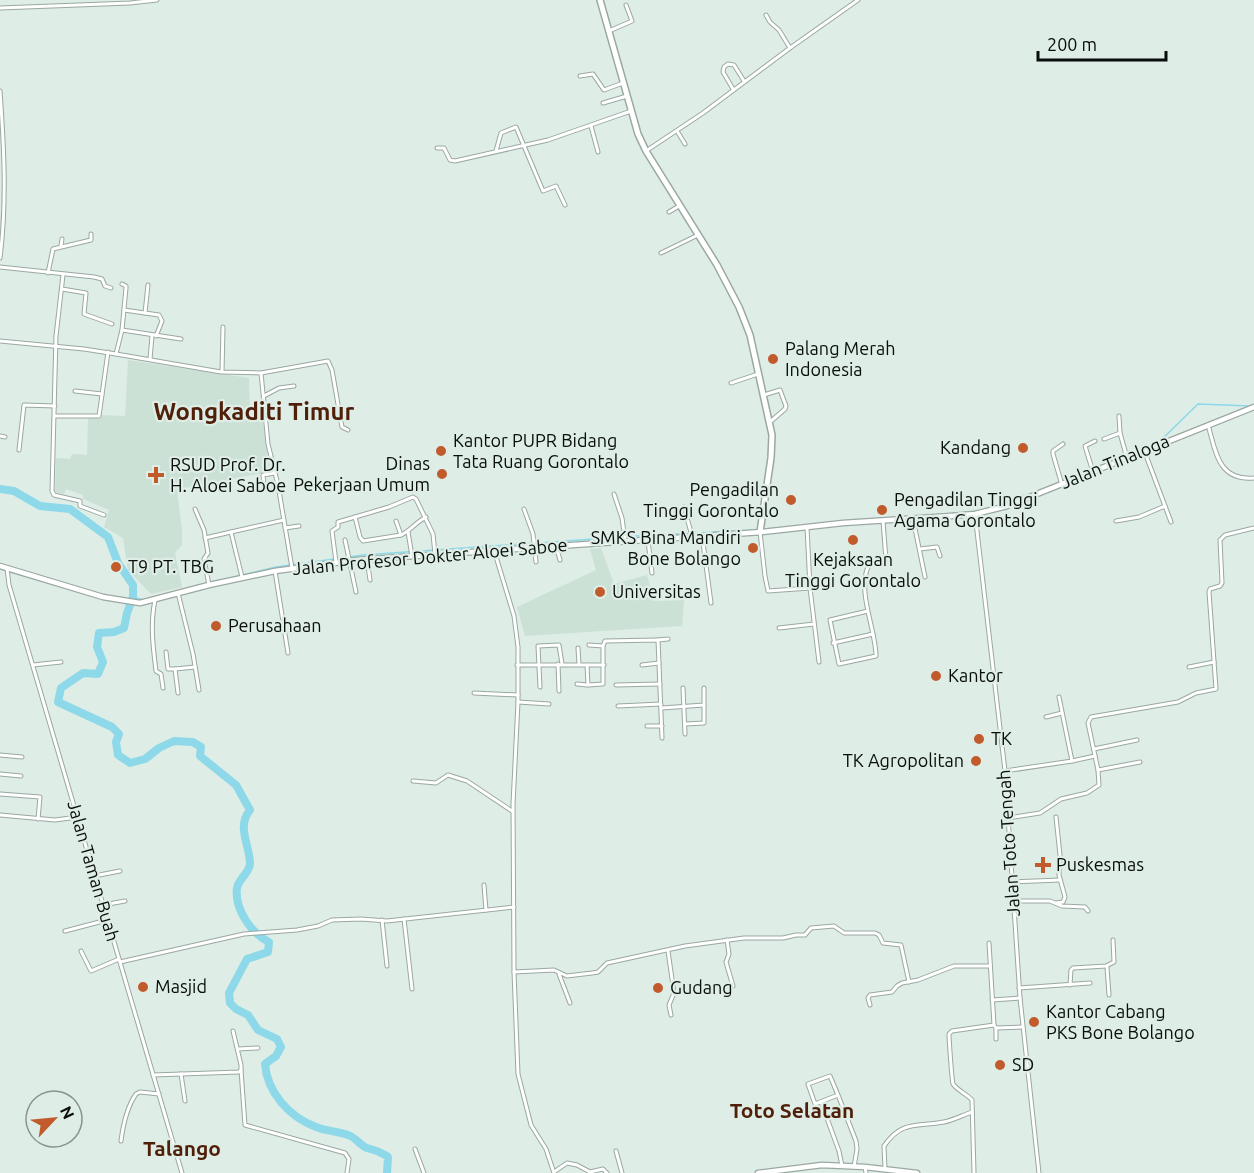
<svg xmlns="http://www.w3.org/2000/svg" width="1254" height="1173" font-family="Ubuntu,sans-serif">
	<rect width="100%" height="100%" fill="#deede6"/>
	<g fill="#cbe1d6">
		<path d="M128 360 249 378 250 414 262 415 270 472 197 485 177 490 182 529V545L175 553 182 587 151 594 128 570 123 538 104 527 109 510 83 499V495L66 489 64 494 55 492 56 458 70 459 72 454 87 455 88 417H100L101 415 125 416Z"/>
		<path d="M601 548 614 584 647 575 654 601 684 600 682 626 525 636 517 607 596 570 590 549Z"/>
	</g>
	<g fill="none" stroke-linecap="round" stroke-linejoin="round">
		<g stroke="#8dd8e9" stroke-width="1.5">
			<path d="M1157 444 1198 404 1250 406"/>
			<path d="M933 515 979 511"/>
			<path d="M868 519 900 517"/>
			<path d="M764 529 788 527"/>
			<path d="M195 586 276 567 363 555 637 536 755 530"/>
			<path d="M133 597 144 600"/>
		</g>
		<path stroke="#8dd8e9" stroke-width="8" d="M0 489 14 491 40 506 70 509 108 537 118 563 133 585V597L127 613 124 628 114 632 99 633 97 647 103 662 98 674 83 673 61 688 58 702 112 727 119 734 116 742 118 755 130 763 145 759 159 748 174 741 193 742 201 747 200 756 236 785 250 810C236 827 250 845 250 864 249 873 238 880 237 888 234 909 252 934 269 942L268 952 247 959 229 993 230 1003 236 1009 248 1015 258 1030 277 1039 281 1047 276 1056 265 1064C267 1092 289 1117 316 1127 326 1131 337 1131 348 1135 355 1137 360 1145 367 1148 376 1151 380 1151 388 1157L387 1173"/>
		<g stroke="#9ba8a2" stroke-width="5">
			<g id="minor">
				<path d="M0 8 130 3 157 0"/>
				<path d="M609 31 632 21 626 5"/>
				<path d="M790 48 858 0"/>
				<path d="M580 76 593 74 604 90 623 83"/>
				<path d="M733 89 723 72 724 67 728 64 734 65 744 81"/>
				<path d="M0 91C4 147 7 202 0 258"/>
				<path d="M603 103 627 96"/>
				<path d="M591 126 598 152"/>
				<path d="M677 131 685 144"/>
				<path d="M437 148H444L450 160 455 161 548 140 631 111"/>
				<path d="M496 151 501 133 516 127 543 191 556 186 565 205"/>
				<path d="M646 151 703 113 790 48 779 30 770 22 766 15"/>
				<path d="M669 212 679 206"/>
				<path d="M61 246 62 239"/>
				<path d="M661 253 698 235"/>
				<path d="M0 267 94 277 102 279 105 286 111 288"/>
				<path d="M48 273 53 249 91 240V234"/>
				<path d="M63 275 56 336 52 491 54 495 80 501V506L104 515"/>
				<path d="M62 289 86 293 84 314 112 324"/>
				<path d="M124 310 159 315 162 321 156 336"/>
				<path d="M145 313 148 285"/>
				<path d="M223 327 222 372 261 373 268 444 278 485 292 568"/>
				<path d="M122 330 181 339"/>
				<path d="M0 341 84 349 116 354 122 330 126 288V286L122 284"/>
				<path d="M116 354 221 372"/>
				<path d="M150 359 152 336"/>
				<path d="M261 373 328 361 332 370 342 427 348 430"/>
				<path d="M731 383 758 374"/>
				<path d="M75 391 102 394"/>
				<path d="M764 395 780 390 786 406 785 409 770 422"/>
				<path d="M264 396 279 388 294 386"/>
				<path d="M55 416H99L108 352"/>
				<path d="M1119 416 1120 433 1127 458"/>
				<path d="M1208 425C1216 452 1218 481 1254 478"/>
				<path d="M0 436 5 437"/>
				<path d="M1104 439 1120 433"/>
				<path d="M19 450 24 405 55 406"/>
				<path d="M1144 450 1171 522"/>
				<path d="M1093 472 1085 446 1095 441"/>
				<path d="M264 485 263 475 275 473"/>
				<path d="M1062 485 1053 454V451L1063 444"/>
				<path d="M614 494 622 518 625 540"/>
				<path d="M684 507 692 536"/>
				<path d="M195 509 204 530 208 553 204 559 209 585"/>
				<path d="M524 509 533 534 536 562"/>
				<path d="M975 514 1005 771 1020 998 1039 1173"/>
				<path d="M355 517 360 537 363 541 401 535"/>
				<path d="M913 519 925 577"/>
				<path d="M396 521 401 535C410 531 415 523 426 517"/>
				<path d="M1116 521 1139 517 1165 506"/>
				<path d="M285 528 299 526"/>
				<path d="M408 532 412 556"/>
				<path d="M760 532 765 576 768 591 810 588 807 527"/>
				<path d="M702 535 711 603"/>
				<path d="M205 538 231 532"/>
				<path d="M345 540 356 592"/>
				<path d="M648 541 652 573"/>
				<path d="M556 546 560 560"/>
				<path d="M920 549 937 547 940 556"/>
				<path d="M494 550 514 616 518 647V702L513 804 514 972 518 1074 531 1125 546 1149 554 1173"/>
				<path d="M367 559 370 580"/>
				<path d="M336 562 332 531 338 527V522L389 507 413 497 416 499 433 534 435 554"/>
				<path d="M7 568 9 585 182 1173"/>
				<path d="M275 571 288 653"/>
				<path d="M242 577 231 532 284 520"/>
				<path d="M810 588 819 662"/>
				<path d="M178 593 193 654 199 690"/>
				<path d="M155 600C150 624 153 647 156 671L161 674 163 688"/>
				<path d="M868 611 830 620 839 664 876 656C876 630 856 589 869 565L886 560 883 521"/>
				<path d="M779 628 814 624"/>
				<path d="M658 640 668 639"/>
				<path d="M833 643 873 634"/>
				<path d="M589 645 603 646 605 641 658 640 662 738"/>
				<path d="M578 648 579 664"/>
				<path d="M166 652 168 669H175"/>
				<path d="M558 664 559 691"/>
				<path d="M33 665 61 662"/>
				<path d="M517 665H604"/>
				<path d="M587 665 588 685 603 684V646"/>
				<path d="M642 665 659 663"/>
				<path d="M1189 667 1214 662"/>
				<path d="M577 684 587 685"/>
				<path d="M616 685 660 684"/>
				<path d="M540 687 538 646 559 645 562 664"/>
				<path d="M683 688 685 734"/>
				<path d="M178 693 175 669 195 667"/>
				<path d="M474 693 518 695"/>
				<path d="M518 702 549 704"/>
				<path d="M618 706 661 704"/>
				<path d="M662 708 704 705V688"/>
				<path d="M1046 717 1062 713"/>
				<path d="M685 724 704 723V705"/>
				<path d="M647 726H662"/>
				<path d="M1094 749 1137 740"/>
				<path d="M0 755 22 757"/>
				<path d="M1072 761 1095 756"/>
				<path d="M1098 770 1140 762"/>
				<path d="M1005 771 1072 761 1059 697"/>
				<path d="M0 774 21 776"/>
				<path d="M413 781 436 783 448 775 467 781 512 811"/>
				<path d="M0 794 40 797 38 819"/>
				<path d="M0 815 55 820 78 817"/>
				<path d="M1056 817 1060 855 1059 875 1065 897 1063 902 1056 903"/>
				<path d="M1008 818 1040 813 1061 799 1087 793 1099 785 1098 770 1088 723 1091 717 1178 702 1196 693 1216 689 1209 592 1210 589 1220 586 1222 583 1220 540 1225 535 1254 528"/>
				<path d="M94 876 120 871"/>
				<path d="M1013 882 1060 880"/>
				<path d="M484 885 486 910"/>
				<path d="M1014 901H1050L1062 906 1085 907 1088 911"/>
				<path d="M103 905 125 901"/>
				<path d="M404 919 412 989"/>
				<path d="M382 920 387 966"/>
				<path d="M65 931 107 920"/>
				<path d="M727 940 729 954 726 962 733 986"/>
				<path d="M989 943 994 1025 996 1028 1022 1027"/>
				<path d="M81 951 91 971 119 959"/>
				<path d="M668 951 674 993 669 1005 671 1015"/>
				<path d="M120 962 244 934 297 930 318 926 332 920 361 919 387 921 514 907"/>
				<path d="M1107 967 1109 995"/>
				<path d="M514 972 554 970 567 976 592 973 598 972 607 963 685 946 744 938H783L796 935H805L811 928 834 926 844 933H875L879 935 883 943 901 945 909 982"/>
				<path d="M559 974 570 1003"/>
				<path d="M1070 985 1071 970 1073 968 1106 966 1114 962 1113 940"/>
				<path d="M1019 988 1090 983"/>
				<path d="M992 1000 1020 998"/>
				<path d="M870 1005 868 998 870 995 892 992 897 986 902 983 918 980 954 966H990"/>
				<path d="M996 1028V1039"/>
				<path d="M238 1049 258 1048"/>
				<path d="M241 1070 245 1125 345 1153 349 1159 347 1173"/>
				<path d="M181 1074 185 1101"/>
				<path d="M153 1075 239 1072 241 1070V1065L233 1031"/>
				<path d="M838 1095 830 1076 808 1084 815 1104 838 1095 856 1141 857 1149 854 1167"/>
				<path d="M821 1102 839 1151 842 1166"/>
				<path d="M121 1141C123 1125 127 1107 136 1094L140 1092 159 1094"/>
				<path d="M415 1149 424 1173"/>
				<path d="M616 1151 622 1173"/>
				<path d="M865 1167 866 1173"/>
				<path d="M885 1169 884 1146C902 1120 916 1127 944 1122 954 1120 963 1115 972 1112"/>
				<path d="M554 1172 567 1163 577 1165 590 1172 603 1169 607 1173"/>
				<path d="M974 1173 972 1100C967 1094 958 1091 953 1084 952 1081 949 1040 949 1034L952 1031 994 1025"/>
			</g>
		</g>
		<g stroke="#9ba8a2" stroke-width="7">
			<path id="tertiary" d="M0 566 103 597 140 603 209 585 275 571 357 560 762 532 843 523 951 516 975 514 1007 506 1254 407"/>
		</g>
		<g stroke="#9ba8a2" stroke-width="7">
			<path id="secondary" d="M758 1173 822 1165 865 1167 917 1173"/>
		</g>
		<g stroke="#9ba8a2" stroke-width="8">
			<path id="primary" d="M600 0 638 134 646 151 717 265 739 307 750 335 772 435 771 458 760 532"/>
		</g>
		<use href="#minor" stroke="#fff" stroke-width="3"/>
		<use href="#tertiary" stroke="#fff" stroke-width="4.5"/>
		<use href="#secondary" stroke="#fff" stroke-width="4.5"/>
		<use href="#primary" stroke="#fff" stroke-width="5"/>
	</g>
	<g fill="#c15b2c" stroke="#deede6" stroke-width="2">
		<circle cx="773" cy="359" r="6"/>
		<circle cx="1023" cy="448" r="6"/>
		<circle cx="441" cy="451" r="6"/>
		<circle cx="442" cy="474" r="6"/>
		<path d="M153 466h6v6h6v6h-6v6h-6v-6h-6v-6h6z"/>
		<circle cx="791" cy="500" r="6"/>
		<circle cx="882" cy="510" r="6"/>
		<circle cx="853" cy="540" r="6"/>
		<circle cx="753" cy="548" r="6"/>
		<circle cx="116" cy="567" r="6"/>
		<circle cx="600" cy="592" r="6"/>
		<circle cx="216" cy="626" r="6"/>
		<circle cx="936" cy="676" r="6"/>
		<circle cx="979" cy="739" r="6"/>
		<circle cx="976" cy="761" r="6"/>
		<path d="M1040 856h6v6h6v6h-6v6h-6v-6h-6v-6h6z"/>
		<circle cx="143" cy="987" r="6"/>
		<circle cx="658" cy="988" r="6"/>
		<circle cx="1034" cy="1022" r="6"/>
		<circle cx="1000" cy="1065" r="6"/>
	</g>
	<g text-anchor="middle" stroke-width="4.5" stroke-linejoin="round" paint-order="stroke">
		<g font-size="18" fill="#090d0b" stroke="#deede6" text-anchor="start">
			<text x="785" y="355">Palang Merah<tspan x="785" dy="21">Indonesia</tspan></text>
			<text x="453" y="447">Kantor PUPR Bidang<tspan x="453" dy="21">Tata Ruang Gorontalo</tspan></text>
			<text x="1011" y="454" text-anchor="end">Kandang</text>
			<text x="430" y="470" text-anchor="end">Dinas<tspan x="430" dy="21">Pekerjaan Umum</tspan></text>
			<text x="170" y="471">RSUD Prof. Dr.<tspan x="170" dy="21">H. Aloei Saboe</tspan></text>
			<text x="779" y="496" text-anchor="end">Pengadilan<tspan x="779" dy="21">Tinggi Gorontalo</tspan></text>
			<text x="894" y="506">Pengadilan Tinggi<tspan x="894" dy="21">Agama Gorontalo</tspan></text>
			<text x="741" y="544" text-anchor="end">SMKS Bina Mandiri<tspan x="741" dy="21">Bone Bolango</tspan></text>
			<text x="853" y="566" text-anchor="middle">Kejaksaan<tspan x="853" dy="21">Tinggi Gorontalo</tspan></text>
			<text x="128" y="573">T9 PT. TBG</text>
			<text x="612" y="598">Universitas</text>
			<text x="228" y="632">Perusahaan</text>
			<text x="948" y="682">Kantor</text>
			<text x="991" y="745">TK</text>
			<text x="964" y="767" text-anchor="end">TK Agropolitan</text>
			<text x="1056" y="871">Puskesmas</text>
			<text x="155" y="993">Masjid</text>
			<text x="670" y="994">Gudang</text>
			<text x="1046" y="1018">Kantor Cabang<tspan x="1046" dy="21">PKS Bone Bolango</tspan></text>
			<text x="1012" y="1071">SD</text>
		</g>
		<g font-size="18" fill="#090d0b" stroke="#deede6">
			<text transform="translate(1115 462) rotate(-22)" y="6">Jalan Tinaloga</text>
			<text transform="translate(430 557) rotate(-5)" y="6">Jalan Profesor Dokter Aloei Saboe</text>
			<text transform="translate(1009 843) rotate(-94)" y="6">Jalan Toto Tengah</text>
			<text transform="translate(93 871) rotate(74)" y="6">Jalan Taman Buah</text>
		</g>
		<g font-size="21" font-weight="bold" fill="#501f09" stroke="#deede6">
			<text x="792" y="1118">Toto Selatan</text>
			<text x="182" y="1156">Talango</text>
		</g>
		<g font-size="24" font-weight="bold" fill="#501f09" stroke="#deede6">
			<text x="254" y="420">Wongkaditi Timur</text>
		</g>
	</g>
	<g transform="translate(54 1119) rotate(64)"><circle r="28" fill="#deede6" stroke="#89938e" stroke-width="1.5"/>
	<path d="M0-4.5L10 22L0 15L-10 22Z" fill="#c15b2c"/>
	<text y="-9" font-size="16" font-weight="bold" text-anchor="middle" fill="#090d0b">N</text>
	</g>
	<path d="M1038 51v9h128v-9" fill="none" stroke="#090d0b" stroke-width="3"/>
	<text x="1047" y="51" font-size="18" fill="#090d0b" stroke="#deede6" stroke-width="4.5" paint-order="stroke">200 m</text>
</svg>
